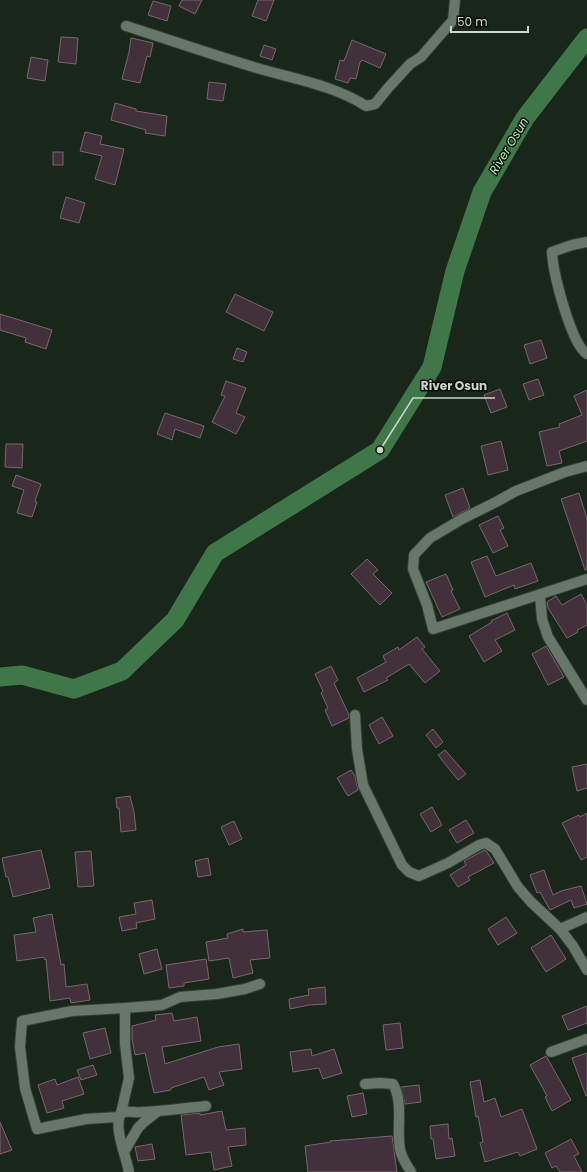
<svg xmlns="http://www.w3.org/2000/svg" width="587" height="1172" font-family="Poppins,sans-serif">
	<rect width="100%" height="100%" fill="#19261a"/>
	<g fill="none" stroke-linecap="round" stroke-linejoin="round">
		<path stroke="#407749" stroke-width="19" d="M0 677 22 675 74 689 122 671 175 620 215 553 380 450 432 367 455 271 482 192 525 118 587 38"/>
	</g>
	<g fill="#42313a" stroke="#7a6670">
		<path d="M182 0H202L195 14 179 6Z"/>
		<path d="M258 0H274L266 21 252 16Z"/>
		<path d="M153 1 171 6 167 21 148 15Z"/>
		<path d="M61 37 78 38 76 64 58 62Z"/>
		<path d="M131 38 153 43 150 57 147 56 140 83 122 79 129 52Z"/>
		<path d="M352 40 386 54 380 68 362 60 361 62H360L356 79 350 78 348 83 335 79 340 60 344 61Z"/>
		<path d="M264 45 276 49 272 60 260 56Z"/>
		<path d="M31 57 48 60 45 81 27 78Z"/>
		<path d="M209 82 226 84 223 101 207 99Z"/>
		<path d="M115 103 136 109V111L167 116 165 136 145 133 146 130 111 120Z"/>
		<path d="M85 132 102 136 100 144 124 149 115 185 95 179 102 156 80 151Z"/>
		<rect x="53" y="152" width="10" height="13"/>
		<path d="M66 197 85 203 79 223 60 218Z"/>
		<path d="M235 294 273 312 264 331 226 312Z"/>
		<path d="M0 314 52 330 46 349 25 342 26 338 0 330Z"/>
		<path d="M541 340 547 358 530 364 524 345Z"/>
		<path d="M237 348 247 352 243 362 233 359Z"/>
		<path d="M538 379 544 395 529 400 523 384Z"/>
		<path d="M226 381 246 388 236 413 245 417 236 434 212 422 225 396 221 395Z"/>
		<path d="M500 389 507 407 491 413 484 395Z"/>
		<path d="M587 390V441L559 451 562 463 547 466 539 432 560 427 559 424 582 415 574 396Z"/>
		<path d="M165 413 204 426 200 438 175 429 172 440 157 434Z"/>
		<path d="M501 441 508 470 488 475 481 446Z"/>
		<path d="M6 444H23L22 468 5 467Z"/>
		<path d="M16 475 41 484 35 501 37 502 32 517 17 513 24 490 12 486Z"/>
		<path d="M463 488 470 508 453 517 445 495Z"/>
		<path d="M579 493 587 519V570H585L561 499Z"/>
		<path d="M498 516 504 528 500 530 508 546 493 553 479 525Z"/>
		<path d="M487 556 496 576 531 563 538 581 515 589 514 585 485 597 471 562Z"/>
		<path d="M367 559 378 570 373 574 392 593 380 605 351 574Z"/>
		<path d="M446 574 453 590 451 591 460 609 442 617 426 582Z"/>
		<path d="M581 594 587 605V625L577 630 578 632 567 638 548 608 547 602 556 596 562 605Z"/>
		<path d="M507 613 515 630 495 640 502 651 484 662 469 636 492 622 491 621Z"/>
		<path d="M417 637 425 647 422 649 440 671 425 683 409 664 386 678 388 680 364 692 357 678 386 662 383 656 398 647 399 650Z"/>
		<path d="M546 646 564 677 548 685 532 654Z"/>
		<path d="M331 666 338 680 334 683 349 715V718L332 726 325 710 328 708 321 693 323 691 315 674Z"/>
		<path d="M382 717 393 736 379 744 369 725Z"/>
		<path d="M433 729 443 742 436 748 426 735Z"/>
		<path d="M445 750 466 774 458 780 438 755Z"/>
		<path d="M587 764V788L577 791 572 767Z"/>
		<path d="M351 770 355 776 358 790 348 796 337 778Z"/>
		<path d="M130 796 134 812 136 830 121 832 119 808H117L116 798Z"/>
		<path d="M432 807 442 825 431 832 420 814Z"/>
		<path d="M587 813V857L581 860 562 823 579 815 580 817Z"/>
		<path d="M466 820 474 833 457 843 449 830Z"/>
		<path d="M234 821 242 839 229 845 221 827Z"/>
		<path d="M41 850 50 888 13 897 8 877H6L2 858Z"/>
		<path d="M485 850 487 852 494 863 468 877 470 880 458 887 450 875 466 865 464 861Z"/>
		<path d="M91 851 94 886 78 887 75 852Z"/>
		<path d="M208 858 211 875 198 877 195 861Z"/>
		<path d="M544 870 553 895 561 891 581 886 587 904 574 908 571 900 550 910 540 892 537 893 530 875Z"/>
		<path d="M152 900 155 919 136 923 137 928 122 931 119 917 136 914 134 903Z"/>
		<path d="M52 914 61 965 64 964 66 987 87 984 90 1000 71 1003 70 998 50 1001 46 959 45 960 44 957 17 961 14 935 36 932 33 918Z"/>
		<path d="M506 917 517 933 498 945 488 929Z"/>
		<path d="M243 929V932L267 930 270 958 250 960 253 973 233 978 229 958 209 961 206 942 228 938 227 934Z"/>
		<path d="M551 935 566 959 546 972 531 948Z"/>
		<path d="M157 949 162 969 144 974 139 954Z"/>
		<path d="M206 959 209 979 184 983V986L169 988 166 965Z"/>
		<path d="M325 987 326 1004 309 1005 290 1009 289 999 309 995 308 989Z"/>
		<path d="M587 1006V1023L568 1030 562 1016Z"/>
		<path d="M172 1013 174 1021 197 1017 201 1041 162 1047 165 1064 218 1047 239 1044 242 1069 219 1072 224 1085 209 1090 204 1077 171 1088V1090L154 1093 145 1053 135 1055 132 1039V1026L156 1020 155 1015Z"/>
		<path d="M400 1023 403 1048 386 1050 383 1025Z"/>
		<path d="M105 1028 111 1053 90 1059 83 1033Z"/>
		<path d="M311 1049 312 1056 334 1049 342 1073 323 1079 319 1068 293 1072 290 1052Z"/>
		<path d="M587 1053V1096H586L572 1058Z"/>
		<path d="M546 1056 571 1100 552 1111 545 1097 547 1096 530 1065Z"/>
		<path d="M93 1065 97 1075 81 1080 77 1070Z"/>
		<path d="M78 1077 84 1094 62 1101 64 1108 47 1113 38 1085 55 1079 57 1085Z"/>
		<path d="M480 1080 484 1102 495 1098 501 1117 522 1109 537 1149 520 1156 518 1152 485 1162 480 1143 483 1142 478 1116 476 1117 470 1082Z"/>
		<path d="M419 1085 421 1102 405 1104 401 1087Z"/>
		<path d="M363 1093 367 1114 352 1117 347 1096Z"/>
		<path d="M222 1111 226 1130 245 1128 246 1145 228 1147 232 1166 214 1170 211 1152 186 1155 181 1115 200 1113V1115Z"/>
		<path d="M0 1122 12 1150 0 1154Z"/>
		<path d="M448 1124 449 1139 452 1138 455 1156 436 1159 433 1139H431L430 1126Z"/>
		<path d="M392 1136 397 1172H308L305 1146 331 1142 330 1141Z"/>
		<path d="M571 1139 579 1154 574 1156 582 1172H560L556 1166 552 1168 545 1153Z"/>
		<path d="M152 1144 155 1159 138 1161 135 1147Z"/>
	</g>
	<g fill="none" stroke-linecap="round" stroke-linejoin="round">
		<g stroke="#343f35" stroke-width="12">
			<g id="street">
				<path d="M126 26C170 40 213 55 257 68 294 79 333 85 366 106L375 104 388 88 410 64 421 57 453 20 455 0"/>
				<path d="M587 242 572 245 552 252C553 273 571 344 587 354"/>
				<path d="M587 466 565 472 516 491 496 502 462 519 430 538 414 555 413 569 427 605 433 629 587 579"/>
				<path d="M540 595 542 619 548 637 587 700"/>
				<path d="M355 715 357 749 363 785 402 865 409 872 419 876 448 863 479 845 486 843 495 849 518 887 531 902 560 929 573 946 587 970"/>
				<path d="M560 929 587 917"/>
				<path d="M125 1008 162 1005 180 997 217 994 245 989 260 984"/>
				<path d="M551 1052 587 1039"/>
				<path d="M365 1084 380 1083 393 1084C404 1103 396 1129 400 1149 401 1157 407 1165 411 1172"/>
				<path d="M118 1117 86 1119 37 1129 25 1088 20 1047 22 1021 72 1011 125 1008V1044L129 1078 121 1113"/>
				<path d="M124 1152 138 1128 144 1122 158 1111"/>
				<path d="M129 1172C126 1155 113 1128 121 1113 128 1110 135 1113 143 1112 164 1111 185 1108 206 1106"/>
			</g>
		</g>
		<use href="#street" stroke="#677769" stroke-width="10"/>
	</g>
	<g text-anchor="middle" stroke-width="3" stroke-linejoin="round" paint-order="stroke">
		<g font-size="12" font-style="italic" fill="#aafab5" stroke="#080d08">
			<text transform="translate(509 146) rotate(-59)" y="4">River Osun</text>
		</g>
	</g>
	<path fill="none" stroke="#cdd5cd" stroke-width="1.5" d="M380 450L413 398H495"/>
	<circle fill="#cdd5cd" stroke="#080d08" stroke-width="1.5" cx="380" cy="450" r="4"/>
	<g font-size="12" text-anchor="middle" font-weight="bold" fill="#cdd5cd" stroke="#080d08" stroke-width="3" stroke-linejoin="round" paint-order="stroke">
		<text x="454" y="390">River Osun</text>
	</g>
	<path d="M451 26v6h77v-6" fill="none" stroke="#cdd5cd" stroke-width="2"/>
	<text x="457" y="26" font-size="12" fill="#cdd5cd" stroke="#080d08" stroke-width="3" paint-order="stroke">50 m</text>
</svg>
